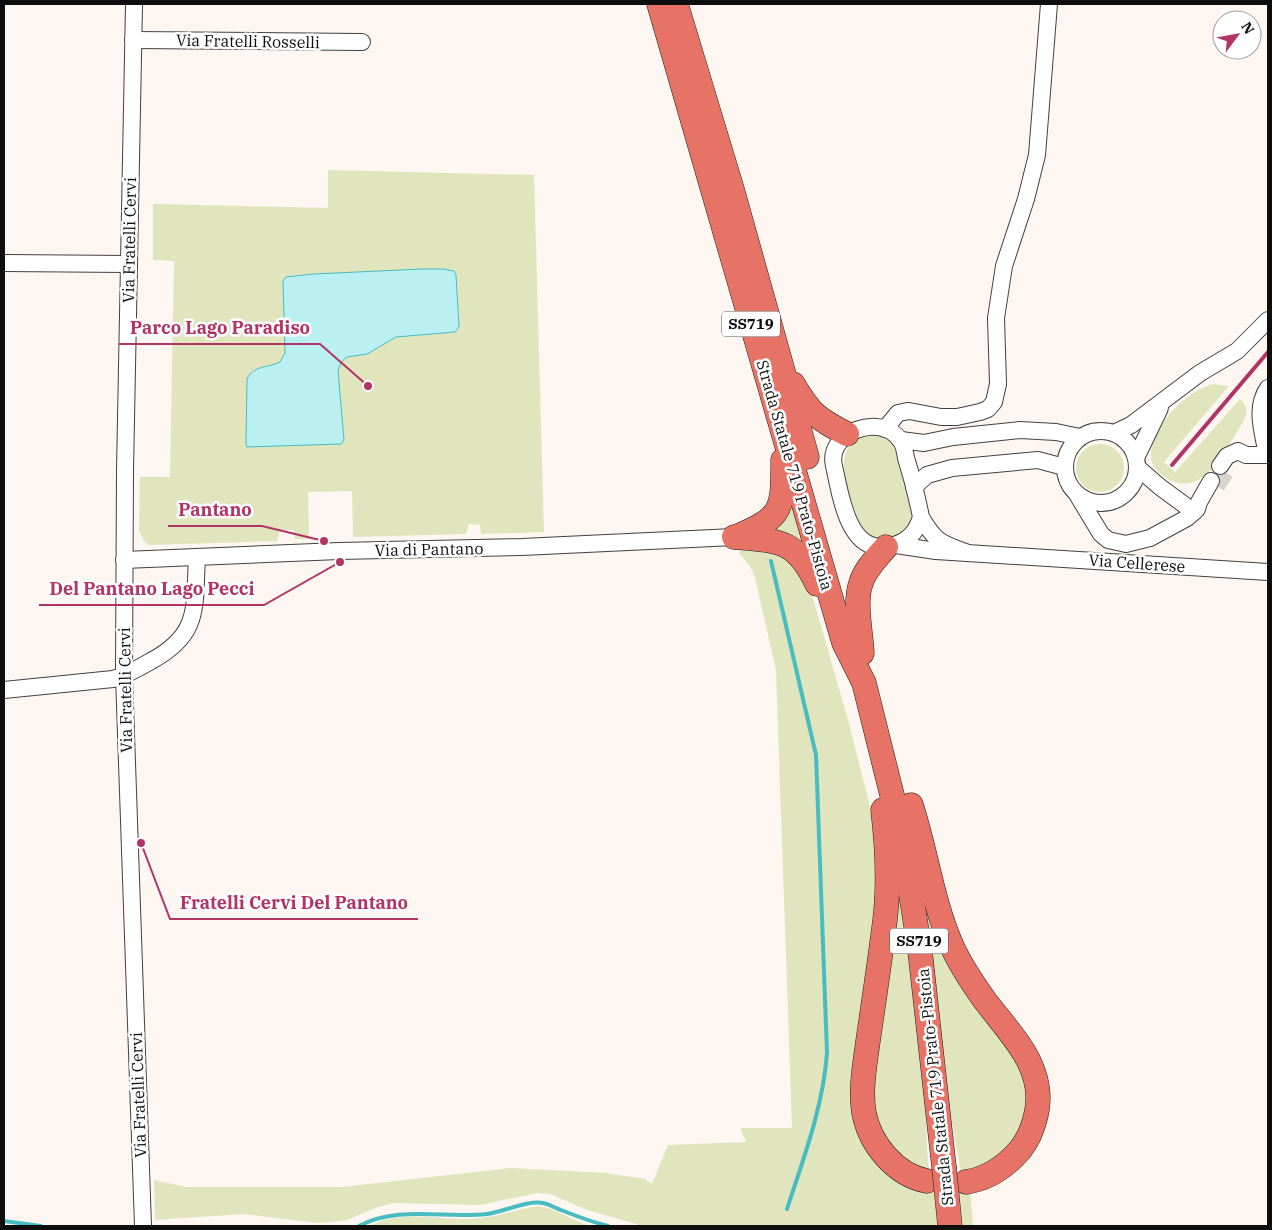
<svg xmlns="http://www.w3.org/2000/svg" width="1272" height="1230" font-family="'IBM Plex Serif',serif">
	<rect width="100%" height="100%" fill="#fef7f1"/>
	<g fill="#e0e5bd">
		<path d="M328 170 534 175 544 532 481 534 480 525 469 524 466 534 353 537 352 491 308 492 309 539H295L294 530H280L277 541 149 545 144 541 139 531 140 477H170L174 261 153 260V204L328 208Z"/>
		<path d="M1214 384 1229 386 1164 462 1175 472 1240 399C1252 410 1244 420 1237 432 1223 454 1203 496 1170 480 1163 476 1154 470 1152 462 1145 431 1186 390 1214 384Z"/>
		<path d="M869 435C881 435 890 439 897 450L913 518 903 534 885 540 873 537 863 529 859 523C851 495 825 444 869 435Z"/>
		<circle cx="1100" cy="468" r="24"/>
		<path d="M789 497 807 548 763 532Z"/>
		<path d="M767 546 806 574 847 716 872 814 881 861 856 1093 919 1186 935 1190 970 1189 973 1226H643L587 1210 550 1194 538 1193 480 1205 393 1203 375 1208 347 1220 332 1222 316 1223 244 1214 155 1220 154 1180 186 1187H342L511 1168 605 1173 645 1179 652 1184 668 1145 746 1142 740 1128H792L776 670 755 578 750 566 739 553 741 548Z"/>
		<path d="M913 835 923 869 1013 1045 1032 1099 1013 1150 962 1177 947 1097Z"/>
		<path d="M894 848 903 896 925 1077 927 1151 930 1176 904 1165 871 1115Z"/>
		<path d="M538 1206 551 1209 588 1226H370C403 1208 445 1223 481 1218 500 1216 519 1209 538 1206Z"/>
	</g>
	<path fill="#baf0f1" stroke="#48bcc1" d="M422 269H443L454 271 456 275 459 327 455 332 396 337 367 354 347 357 341 362 338 371 344 440 341 444 247 447 246 444 247 379C254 365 268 368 280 362L285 353 283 281 286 277 314 274Z"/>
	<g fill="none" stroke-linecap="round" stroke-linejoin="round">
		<g stroke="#48bcc1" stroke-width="4">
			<path d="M771 561 816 755 827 1053C823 1107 804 1157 787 1209"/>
			<path d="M4 1221 41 1226"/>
			<path d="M359 1226C399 1205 444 1219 487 1214 503 1212 528 1200 543 1203 549 1204 555 1208 561 1210 576 1216 592 1222 608 1226"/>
		</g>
		<path stroke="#dad4cf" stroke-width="16" stroke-dasharray="16 8" stroke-linecap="butt" d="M1217 486 1227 471"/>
		<g stroke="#414141" stroke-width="18">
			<g id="minor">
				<path d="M134 4 125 471 124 676 143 1226"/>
				<path d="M133 40 362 42"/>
				<path d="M4 263 129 264"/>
				<path d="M885 429 898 413 903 412 909 411 941 417H957L980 412 988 409 994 402 998 384 996 318 1004 266 1026 199 1037 155 1049 4"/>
				<circle cx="1101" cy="467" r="36"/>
				<path d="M1114 433 1131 425 1200 373 1237 351 1268 320"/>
				<path d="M901 440 924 443 953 437 1020 430 1056 432 1080 437"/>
				<path d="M1267 455C1263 432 1254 408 1268 388"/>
				<path d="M1136 458 1160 408"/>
				<path d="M1220 466 1227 456 1238 451 1246 455H1268"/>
				<path d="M1137 467 1160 487 1194 512"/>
				<path d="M914 487 927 475 952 468 1038 460 1064 467"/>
				<path d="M1078 496 1101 534 1108 540 1126 544 1150 538 1187 518 1197 509 1199 502 1211 481"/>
				<path d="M921 517C917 531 909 541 894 545 848 559 841 496 834 466 826 432 881 412 900 440 904 444 905 452 906 458 912 477 917 497 921 517 936 543 941 543 968 553"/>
				<path d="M896 545 936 551 1268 572"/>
				<path d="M124 560 339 551 522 547 734 537"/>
				<path d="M4 690 113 679C127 675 139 668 151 661 201 634 194 607 197 557"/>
			</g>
		</g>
		<g stroke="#1f1f1f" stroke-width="25">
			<g id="highway">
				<path d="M659 4 844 643 864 683 901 831 920 951 944 1167"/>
				<path d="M676 4 732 189 807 457"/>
				<path d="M793 384C810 413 817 419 847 434"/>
				<path d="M734 537C779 541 796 539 817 584"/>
				<path d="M736 537C783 517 783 510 783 460"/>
				<path d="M862 653C861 633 854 601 861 583 865 569 877 558 886 547"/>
				<path d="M911 805C926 851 932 900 951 944 960 965 973 984 986 1002 1012 1036 1047 1069 1036 1115 1033 1128 1028 1140 1020 1150 1006 1166 988 1179 966 1182"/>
				<path d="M883 810C887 844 889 886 885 920 880 960 874 1000 868 1041 865 1063 860 1090 864 1113 870 1144 895 1175 927 1181"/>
			</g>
		</g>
		<use href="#minor" stroke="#fff" stroke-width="16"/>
		<use href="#highway" stroke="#e77366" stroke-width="24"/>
		<path stroke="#b23366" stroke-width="4" d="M1172 465 1268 352"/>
		<g stroke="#1f1f1f" stroke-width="25" stroke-linecap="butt">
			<path id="highway-bridge" d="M944 1167 950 1226"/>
		</g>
		<use href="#highway-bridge" stroke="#e77366" stroke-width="24"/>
	</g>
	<g text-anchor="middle" stroke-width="5" stroke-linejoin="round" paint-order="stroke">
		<g fill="#fff" stroke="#565656" stroke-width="1">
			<rect x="722" y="311.5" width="58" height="25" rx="4"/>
			<rect x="890" y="928.5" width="58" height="25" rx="4"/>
		</g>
		<g font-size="15" font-weight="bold" fill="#0e0e0e">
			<text x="751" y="329">SS719</text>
			<text x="919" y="946">SS719</text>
		</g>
		<g font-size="16" fill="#0e0e0e" stroke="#fff">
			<text transform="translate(248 41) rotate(1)" y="6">Via Fratelli Rosselli</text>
			<text transform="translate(129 240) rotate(-89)" y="6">Via Fratelli Cervi</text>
			<text transform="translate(795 475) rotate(74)" y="6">Strada Statale 719 Prato-Pistoia</text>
			<text transform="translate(429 549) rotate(-1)" y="6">Via di Pantano</text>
			<text transform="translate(1137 563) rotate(4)" y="6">Via Cellerese</text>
			<text transform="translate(125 690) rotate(-91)" y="6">Via Fratelli Cervi</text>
			<text transform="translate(935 1087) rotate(-96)" y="6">Strada Statale 719 Prato-Pistoia</text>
			<text transform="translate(138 1095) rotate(-92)" y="6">Via Fratelli Cervi</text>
		</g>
	</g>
	<path fill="none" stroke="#b23366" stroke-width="2" d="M368 386L320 344H119M324 541L262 526H168M340 562L264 605H39M141 843L170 919H418"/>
	<g fill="#b23366" stroke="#fff" stroke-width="2">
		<circle cx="368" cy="386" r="5"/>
		<circle cx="324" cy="541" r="5"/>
		<circle cx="340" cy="562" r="5"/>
		<circle cx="141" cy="843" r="5"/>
	</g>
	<g font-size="18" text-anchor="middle" font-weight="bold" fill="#b23366" stroke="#fff" stroke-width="5" stroke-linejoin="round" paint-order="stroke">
		<text x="220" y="334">Parco Lago Paradiso</text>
		<text x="215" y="516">Pantano</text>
		<text x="152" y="595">Del Pantano Lago Pecci</text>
		<text x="294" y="909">Fratelli Cervi Del Pantano</text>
	</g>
	<rect width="1272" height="1230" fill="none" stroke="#0e0e0e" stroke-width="10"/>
	<g transform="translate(1237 35) rotate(58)"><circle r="24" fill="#ffffff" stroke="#9f9f9f"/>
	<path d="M0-4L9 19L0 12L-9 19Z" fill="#b23366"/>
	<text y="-8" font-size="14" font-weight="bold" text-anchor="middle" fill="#0e0e0e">N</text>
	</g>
</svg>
